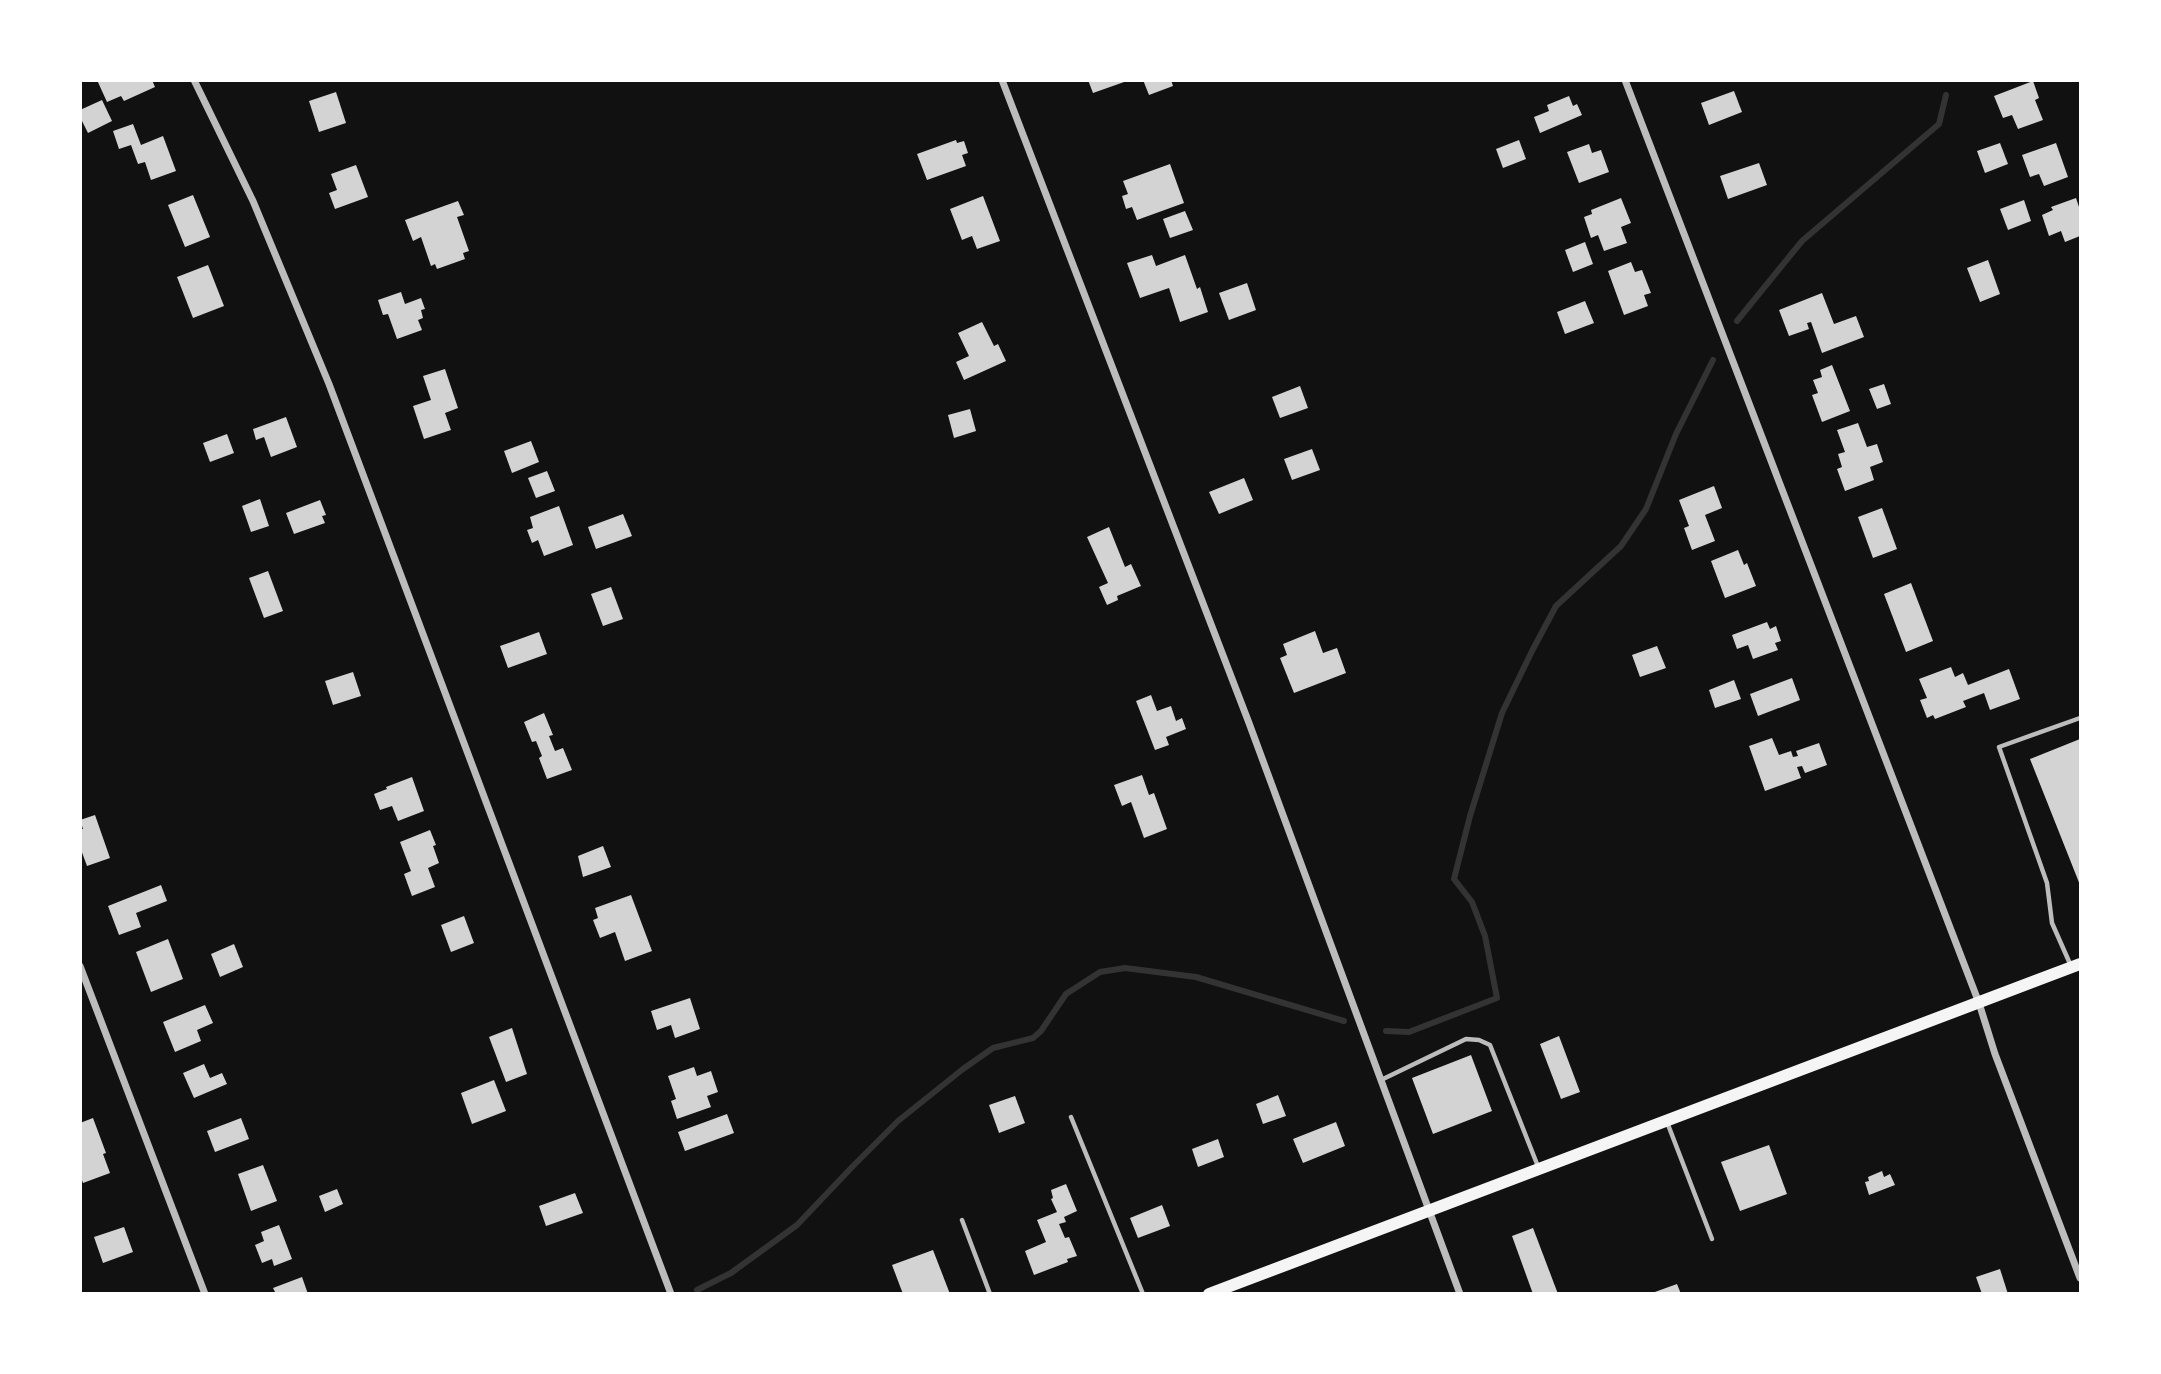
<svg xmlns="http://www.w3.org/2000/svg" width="2161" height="1374" font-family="'PT Serif',serif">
	<rect width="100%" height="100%" fill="#111"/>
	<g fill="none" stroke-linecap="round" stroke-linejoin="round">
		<g stroke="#333" stroke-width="6">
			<path d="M1737 321 1802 241 1939 124 1946 95"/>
			<path d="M1386 1031 1409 1032 1497 998 1485 936 1472 902 1454 879 1470 816 1502 713 1532 651 1556 606 1621 546 1646 509 1676 434 1713 360"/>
			<path d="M697 1290 731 1273 797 1225 853 1166 898 1121 963 1069 993 1048 1033 1038 1041 1031 1066 994 1100 972 1125 968 1196 977 1344 1021"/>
		</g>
	</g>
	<g fill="#d3d3d3">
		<path d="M97 80H152L155 87 124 101 121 96 107 102Z"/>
		<path d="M1088 80H1127V81L1093 93Z"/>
		<path d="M1143 80H1171L1173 86 1149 95Z"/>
		<path d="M2033 81 2039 98 2035 100 2043 120 2018 129 2012 115 2003 118 1994 96Z"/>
		<path d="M1734 91 1742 112 1709 125 1701 103Z"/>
		<path d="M336 92 346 123 319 132 309 101Z"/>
		<path d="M1569 96 1573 106 1577 104 1582 115 1540 133 1534 117 1549 111 1547 105Z"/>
		<path d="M102 100 112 121 88 133 80 117V110Z"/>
		<path d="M133 124 141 145 163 136 176 171 151 180 145 162 138 164 131 145 119 149 113 131Z"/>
		<path d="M956 140 957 143 964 141 968 153 962 155 966 166 927 180 917 154Z"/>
		<path d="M1519 140 1526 159 1503 168 1496 149Z"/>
		<path d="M2000 143 2008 164 1985 173 1977 151Z"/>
		<path d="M2056 143 2068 177 2044 186 2039 174 2030 177 2022 155Z"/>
		<path d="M1589 144 1592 153 1601 150 1609 172 1579 183 1567 152Z"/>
		<path d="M1759 163 1767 185 1728 199 1720 176Z"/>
		<path d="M1170 164 1184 203 1137 220 1132 207 1126 209 1122 196 1128 194 1123 181Z"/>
		<path d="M356 165 368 197 335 209 329 193 337 190 331 174Z"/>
		<path d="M193 195 210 237 185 247 168 205Z"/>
		<path d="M983 196 1000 241 977 249 972 236 962 240 950 209Z"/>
		<path d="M1621 198 1631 223 1621 227 1627 243 1604 251 1598 235 1591 238 1584 217 1592 214 1591 210Z"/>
		<path d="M2076 198 2080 210V236L2065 242 2061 231 2049 236 2042 215 2053 210 2051 207Z"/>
		<path d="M2024 200 2031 221 2008 230 2000 209Z"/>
		<path d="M458 201 464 215 457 217 469 251 463 253 465 259 437 269 435 264 431 266 421 237 413 241 405 220Z"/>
		<path d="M1185 211 1193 230 1170 238 1163 219Z"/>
		<path d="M1585 242 1593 264 1573 272 1565 250Z"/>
		<path d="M1152 255 1156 266 1185 255 1197 289 1200 287 1208 312 1180 322 1169 288 1140 298 1127 263Z"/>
		<path d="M1988 260 2000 294 1980 302 1967 268Z"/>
		<path d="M1631 262 1635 272 1642 270 1651 293 1644 295 1648 306 1624 315 1608 271Z"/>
		<path d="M208 265 224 306 193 318 177 277Z"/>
		<path d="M1247 283 1256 310 1229 320 1219 293Z"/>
		<path d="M401 292 405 304 421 298 425 309 421 310 423 318 418 320 422 330 397 339 388 314 383 315 378 300Z"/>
		<path d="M1822 293 1834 324 1856 316 1864 337 1822 353 1811 322 1807 323 1809 329 1789 336 1779 310Z"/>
		<path d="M1585 301 1594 323 1565 334 1557 312Z"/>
		<path d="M982 322 994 346 998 344 1006 361 964 380 956 362 969 356 958 333Z"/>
		<path d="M1832 365 1850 411 1822 422 1812 395 1818 393 1813 380 1822 377 1820 370Z"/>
		<path d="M445 369 458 408 445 413 451 430 424 439 413 406 431 400 423 376Z"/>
		<path d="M1884 384 1891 404 1877 409 1869 389Z"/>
		<path d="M1300 386 1308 408 1280 418 1272 397Z"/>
		<path d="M970 409 976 431 954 438 948 415Z"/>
		<path d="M286 417 297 447 271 457 264 437 256 440 253 429Z"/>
		<path d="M1858 423 1867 447 1877 444 1883 462 1870 467 1874 480 1845 491 1837 469 1842 467 1838 454 1845 452 1837 430Z"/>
		<path d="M227 434 234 453 210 462 203 443Z"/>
		<path d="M531 441 539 462 512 473 504 451Z"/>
		<path d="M1312 449 1320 470 1292 480 1284 459Z"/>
		<path d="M547 471 555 491 536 498 528 478Z"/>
		<path d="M1244 478 1253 500 1219 514 1209 492Z"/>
		<path d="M1714 486 1722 508 1705 515 1715 541 1692 550 1684 528 1689 526 1679 500Z"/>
		<path d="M260 499 269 526 251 532 242 506Z"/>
		<path d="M320 500 326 515 322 516 325 523 294 534 286 513Z"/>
		<path d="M559 506 573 545 544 556 538 540 532 543 527 530 533 528 530 517Z"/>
		<path d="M1882 508 1897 549 1873 558 1858 517Z"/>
		<path d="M623 514 632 536 596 549 588 527Z"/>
		<path d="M1109 527 1125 567 1131 564 1141 586 1117 596 1118 600 1107 605 1099 587 1108 583 1087 537Z"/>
		<path d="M1738 550 1744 565 1747 563 1756 586 1725 598 1711 561Z"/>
		<path d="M268 571 283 611 264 618 249 578Z"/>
		<path d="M1911 583 1933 641 1906 652 1884 594Z"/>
		<path d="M611 587 623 619 603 626 591 594Z"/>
		<path d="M1767 622 1770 629 1776 626 1781 641 1775 643 1778 650 1753 659 1748 645 1737 649 1732 635Z"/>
		<path d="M1315 631 1323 653 1337 648 1346 673 1294 693 1280 658 1287 655 1283 644Z"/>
		<path d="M539 632 547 654 508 668 500 646Z"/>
		<path d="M1657 646 1666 668 1640 677 1632 655Z"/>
		<path d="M1951 667 1955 677 1963 673 1968 685 2009 669 2020 699 1990 710 1984 693 1963 701 1966 707 1935 719 1933 715 1927 718 1920 700 1927 698 1919 679Z"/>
		<path d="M353 672 361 696 333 705 325 681Z"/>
		<path d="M1792 678 1800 700 1758 716 1750 694Z"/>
		<path d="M1734 680 1741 699 1715 708 1709 690Z"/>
		<path d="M1151 695 1157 711 1171 706 1176 721 1182 718 1186 729 1166 737 1169 745 1155 750 1136 701Z"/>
		<path d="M544 713 553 735 549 736 555 751 563 748 572 770 547 779 539 758 542 756 536 741 532 742 524 722Z"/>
		<path d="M1772 738 1779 755 1791 751 1793 757 1798 756 1796 751 1819 743 1827 765 1805 773 1802 766 1797 767 1801 778 1765 791 1749 746Z"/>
		<path d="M2080 739V885L2030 759Z"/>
		<path d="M1142 775 1149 795 1154 793 1167 829 1144 838 1131 802 1122 806 1114 785Z"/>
		<path d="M412 777 424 811 398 821 392 806 380 810 374 794 387 789 386 787Z"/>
		<path d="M95 815 110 858 87 866 80 847V829H83L80 820Z"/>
		<path d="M430 830 436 845 433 846 439 863 428 868 435 887 412 896 404 874 411 871 400 842Z"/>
		<path d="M603 846 611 867 583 877 578 856Z"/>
		<path d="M161 885 167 901 136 913 141 927 119 935 108 906Z"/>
		<path d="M631 895 652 951 625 961 615 932 600 938 593 920 598 918 595 908Z"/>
		<path d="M464 916 474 943 451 952 441 925Z"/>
		<path d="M168 939 183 979 151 992 136 952Z"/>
		<path d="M234 944 243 967 220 977 211 954Z"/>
		<path d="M690 998 700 1029 675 1038 671 1025 657 1030 651 1011Z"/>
		<path d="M205 1005 213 1023 197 1030 201 1041 175 1052 163 1022Z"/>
		<path d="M512 1028 527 1074 506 1082 489 1037Z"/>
		<path d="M1559 1036 1580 1092 1561 1099 1540 1044Z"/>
		<path d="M1471 1055 1492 1111 1433 1134 1412 1078Z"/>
		<path d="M204 1064 210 1078 222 1073 227 1084 194 1098 183 1073Z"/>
		<path d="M694 1067 697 1076 711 1071 718 1092 707 1096 711 1107 677 1119 671 1101 676 1099 668 1076Z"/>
		<path d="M494 1080 506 1111 472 1124 461 1093Z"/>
		<path d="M1278 1095 1286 1116 1263 1124 1256 1104Z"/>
		<path d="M1015 1096 1025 1123 999 1133 989 1105Z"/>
		<path d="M727 1114 734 1133 685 1151 678 1132Z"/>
		<path d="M93 1118 106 1153 103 1154 110 1173 83 1183 80 1175V1123Z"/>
		<path d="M241 1118 249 1139 215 1152 207 1131Z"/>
		<path d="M1336 1122 1345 1146 1303 1163 1293 1139Z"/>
		<path d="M1218 1139 1224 1157 1198 1167 1192 1149Z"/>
		<path d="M1769 1145 1787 1194 1740 1211 1721 1162Z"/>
		<path d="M263 1165 277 1201 251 1211 238 1174Z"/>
		<path d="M1882 1171 1884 1177 1890 1174 1895 1185 1869 1195 1865 1182 1869 1181 1868 1177Z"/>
		<path d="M1066 1184 1077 1211 1064 1217 1066 1222 1059 1224 1065 1238 1069 1237 1077 1256 1067 1259 1068 1262 1034 1275 1025 1251 1046 1242 1037 1220 1057 1212 1051 1199 1053 1198 1051 1190Z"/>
		<path d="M337 1189 343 1204 325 1212 319 1196Z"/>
		<path d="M575 1193 583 1213 546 1226 539 1206Z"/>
		<path d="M1162 1205 1170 1226 1138 1238 1130 1218Z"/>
		<path d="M279 1225 292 1259 274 1266 272 1259 262 1263 255 1245 264 1241 261 1232Z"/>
		<path d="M124 1227 133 1252 103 1263 94 1237Z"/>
		<path d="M1533 1228 1558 1294H1533L1512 1236Z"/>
		<path d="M933 1250 950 1294H903L892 1265Z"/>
		<path d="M2000 1269 2008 1294H1982L1976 1277Z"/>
		<path d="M302 1277 308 1294H276L273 1288Z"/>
		<path d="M1677 1284 1681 1294H1652V1293Z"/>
	</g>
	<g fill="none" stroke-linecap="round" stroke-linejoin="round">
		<g stroke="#bcbcbc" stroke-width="4.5">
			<path d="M2071 966 2052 923 2047 883 1999 747 2080 718"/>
			<path d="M1381 1080 1466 1039 1479 1040 1490 1045 1539 1169"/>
			<path d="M1071 1117 1143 1294"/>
			<path d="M1667 1122 1712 1239"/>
			<path d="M962 1220 990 1294"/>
		</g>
		<g stroke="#bcbcbc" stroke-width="7">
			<path d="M194 80 253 201 329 384 671 1294"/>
			<path d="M1002 80 1249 723 1460 1294"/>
			<path d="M1625 80 1979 1003 1995 1054 2080 1278"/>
			<path d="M80 966 205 1294"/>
		</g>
		<path stroke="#f5f5f5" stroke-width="12" d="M1209 1294 2080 964"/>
	</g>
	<rect width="2161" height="1374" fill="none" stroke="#ffffff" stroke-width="164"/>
</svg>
